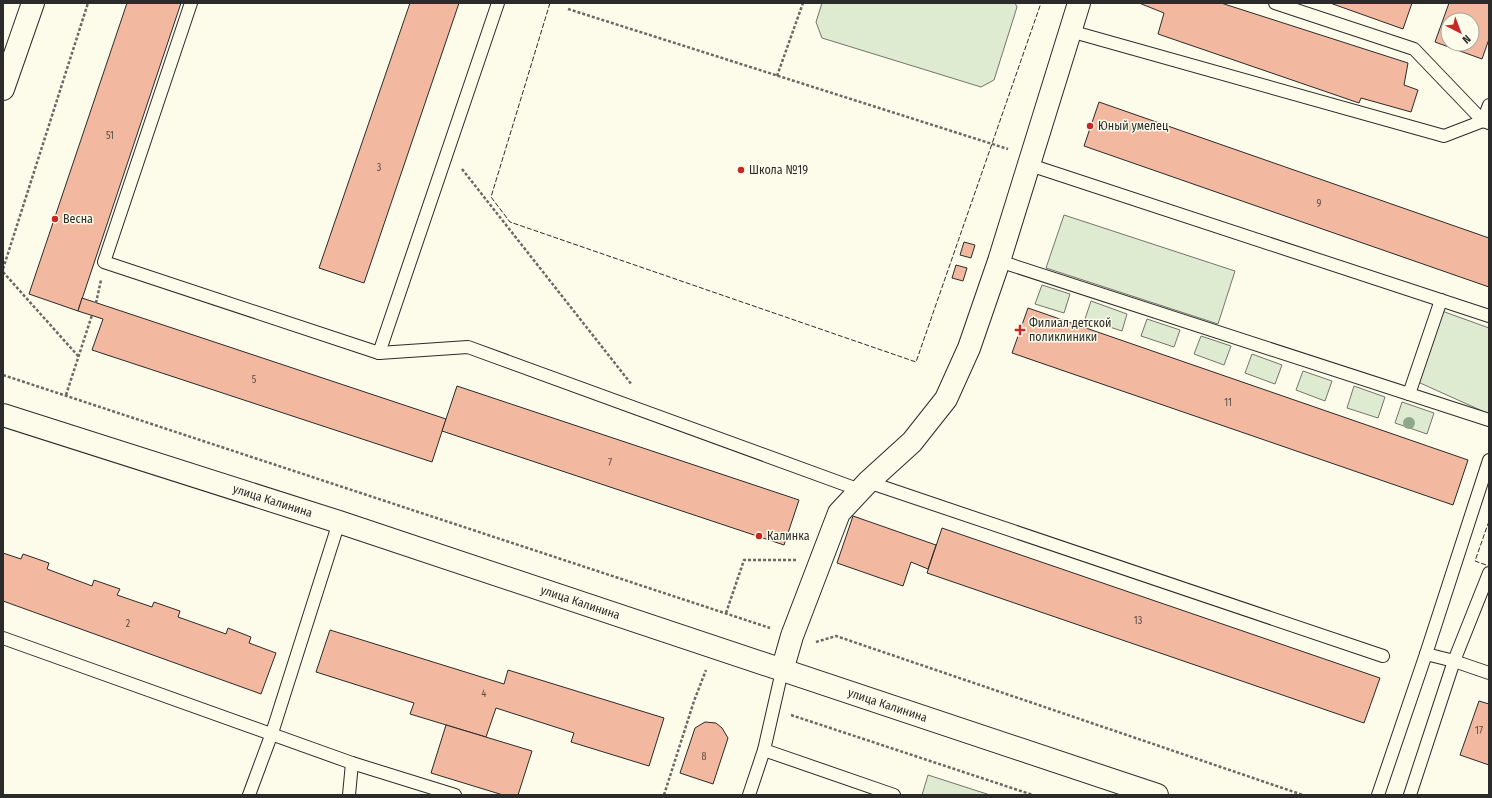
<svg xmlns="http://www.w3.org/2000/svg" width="1492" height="798" font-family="'Fira Sans Condensed',sans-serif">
	<rect width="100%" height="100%" fill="#fdfbea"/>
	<g fill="#deebd1" stroke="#74746e">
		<path d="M822 3H1015L1017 7 994 80 981 87 822 38 816 22Z"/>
		<path d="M1064 215 1235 271 1218 324 1046 268Z"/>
		<path d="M1042 285 1070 294 1064 313 1035 304Z"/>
		<path d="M1091 301 1127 314 1122 331 1085 319Z"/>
		<path d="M1442 311 1489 328V414L1418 382Z"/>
		<path d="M1147 319 1180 330 1174 347 1141 336Z"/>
		<path d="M1201 336 1231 346 1224 365 1194 354Z"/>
		<path d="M1252 354 1282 365 1275 384 1245 373Z"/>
		<path d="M1303 371 1332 381 1325 401 1296 390Z"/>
		<path d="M1354 386 1385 397 1378 418 1347 408Z"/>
		<path d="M1402 402 1434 413 1427 434 1395 423Z"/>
		<path d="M928 775 990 795H922Z"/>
	</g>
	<g fill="#f2b8a0" stroke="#2b2b2b" fill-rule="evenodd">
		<path d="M127 3H181L78 311 29 294Z"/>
		<path d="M410 3H459L364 283 319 268Z"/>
		<path d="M1139 3H1221L1408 63 1404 85 1418 90 1411 112 1361 98 1359 103 1158 34 1164 13Z"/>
		<path d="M1330 3H1412L1403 29Z"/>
		<path d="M1449 3H1489V39L1482 59 1435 42ZM1448 20H1472V44H1448Z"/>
		<path d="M1099 102 1489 238V287L1084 146Z"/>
		<path d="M964 242 975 245 971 258 960 255Z"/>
		<path d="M956 265 967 268 963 281 952 278Z"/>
		<path d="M82 298 446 419 432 462 92 350 103 319 78 311Z"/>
		<path d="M1028 308 1468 460 1453 505 1012 353Z"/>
		<path d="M457 386 799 500 784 545 442 431Z"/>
		<path d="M853 516 936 545 928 569 911 562 903 586 837 563Z"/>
		<path d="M942 528 1380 678 1364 723 927 573Z"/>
		<path d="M3 553 21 559 23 554 49 563 47 569 92 586 94 580 120 589 117 595 152 607 154 602 180 611 178 617 226 634 228 628 251 637 249 643 276 653 261 694 3 601Z"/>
		<path d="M330 630 504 684 508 670 664 718 649 766 571 742 574 733 496 708 486 737 410 714 414 703 316 672Z"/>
		<path d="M1479 701 1489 704V765L1460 755Z"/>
		<path d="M705 722 716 723 722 728 728 738 713 784 680 773 695 728Z"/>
		<path d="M446 725 532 751 518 795H503L431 773Z"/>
	</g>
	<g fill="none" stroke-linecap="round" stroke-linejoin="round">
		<g stroke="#2b2b2b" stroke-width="14">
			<g id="lane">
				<path d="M191 3 104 262 379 353 468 347 860 490"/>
				<path d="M1275 3 1414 49 1483 121 1489 123"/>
				<path d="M1070 31 1444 136 1483 121"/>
				<path d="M1483 121 1489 105"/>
				<path d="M1030 165 1489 316"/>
				<path d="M999 261 1489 420"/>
				<path d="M379 353 498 3"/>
				<path d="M1409 394 1441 300"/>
				<path d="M868 482 1383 656"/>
				<path d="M3 638 352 763 455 795"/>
				<path d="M1426 654 1454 661 1489 673"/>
				<path d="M764 750 894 795"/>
				<path d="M249 795 272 733 339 522"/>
				<path d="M349 795 352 763"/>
				<path d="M749 795 764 750 782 671"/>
				<path d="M1378 795 1426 654 1489 460"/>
				<path d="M1410 795 1454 661 1489 573"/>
			</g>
		</g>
		<g stroke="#2b2b2b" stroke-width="24">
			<g id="street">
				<path d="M3 89 33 3"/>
				<path d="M782 671 792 636 839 513 868 482 912 442 946 399 969 348 999 261 1079 3"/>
			</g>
		</g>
		<g stroke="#2b2b2b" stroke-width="24">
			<g id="secondary">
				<path id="s1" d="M3 415 339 522 1157 795"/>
			</g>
		</g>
		<g stroke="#6a6964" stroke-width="2.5" stroke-dasharray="3 2" stroke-linecap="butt">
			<path d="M568 9 1008 149"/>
			<path d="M777 76 803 3"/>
			<path d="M462 169 632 385"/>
			<path d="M3 269 88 3"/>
			<path d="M3 272 79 357"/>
			<path d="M96 303 101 280"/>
			<path d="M3 375 770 628"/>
			<path d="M66 395 92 315"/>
			<path d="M726 613 744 560H796"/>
			<path d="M816 642 836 636 1303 795"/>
			<path d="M791 715 1033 795"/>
			<path d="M664 795 694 701 706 670"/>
		</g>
		<use href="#lane" stroke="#fdfbea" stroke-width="12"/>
		<use href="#street" stroke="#fdfbea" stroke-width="22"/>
		<use href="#secondary" stroke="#fdfbea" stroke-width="22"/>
		<g stroke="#2b2b2b" stroke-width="1" stroke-dasharray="5 2" stroke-linecap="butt">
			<path d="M550 3 491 197 510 222 916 362 1041 3"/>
			<path d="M1489 521 1475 561 1489 566"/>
		</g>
	</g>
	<circle fill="#8ea78a" cx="1409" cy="423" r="6"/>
	<g fill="#c62828" stroke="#fdfbea" stroke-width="1.5">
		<circle cx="1090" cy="126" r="4"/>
		<circle cx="741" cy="170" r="4"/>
		<circle cx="55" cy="219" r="4"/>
		<path d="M1018 324h4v4h4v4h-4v4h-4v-4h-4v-4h4z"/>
		<circle cx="759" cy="536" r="4"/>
	</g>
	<g text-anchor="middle" stroke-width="3" stroke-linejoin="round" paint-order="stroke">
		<g font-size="10" fill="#5d4e48">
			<text x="110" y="139">51</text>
			<text x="379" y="171">3</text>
			<text x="1319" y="207">9</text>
			<text x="254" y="383">5</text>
			<text x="1228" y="406">11</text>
			<text x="610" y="466">7</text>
			<text x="1138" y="624">13</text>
			<text x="128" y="627">2</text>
			<text x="484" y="697">4</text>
			<text x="1479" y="734">17</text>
			<text x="704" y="760">8</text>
		</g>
		<g font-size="12" fill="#2b2b2b" stroke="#fdfbea" text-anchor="start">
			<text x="1098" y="130">Юный умелец</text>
			<text x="749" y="174">Школа №19</text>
			<text x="63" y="223">Весна</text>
			<text x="1029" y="327">Филиал детской<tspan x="1029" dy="14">поликлиники</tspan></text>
			<text x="767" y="540">Калинка</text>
		</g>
		<g font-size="12" fill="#2b2b2b" stroke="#fdfbea">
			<text dy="4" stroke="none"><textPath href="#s1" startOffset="283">улица Калинина</textPath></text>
			<text dy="4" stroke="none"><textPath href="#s1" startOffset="607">улица Калинина</textPath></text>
			<text dy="4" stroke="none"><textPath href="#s1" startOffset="931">улица Калинина</textPath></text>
		</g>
	</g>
	<rect width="1492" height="798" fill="none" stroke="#2b2b2b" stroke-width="8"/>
	<g transform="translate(1460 32) rotate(138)"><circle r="19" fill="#fdfbea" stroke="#a9a89e"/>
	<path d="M0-3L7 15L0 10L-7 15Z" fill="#c62828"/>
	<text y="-6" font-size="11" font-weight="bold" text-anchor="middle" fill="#2b2b2b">N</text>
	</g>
</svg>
